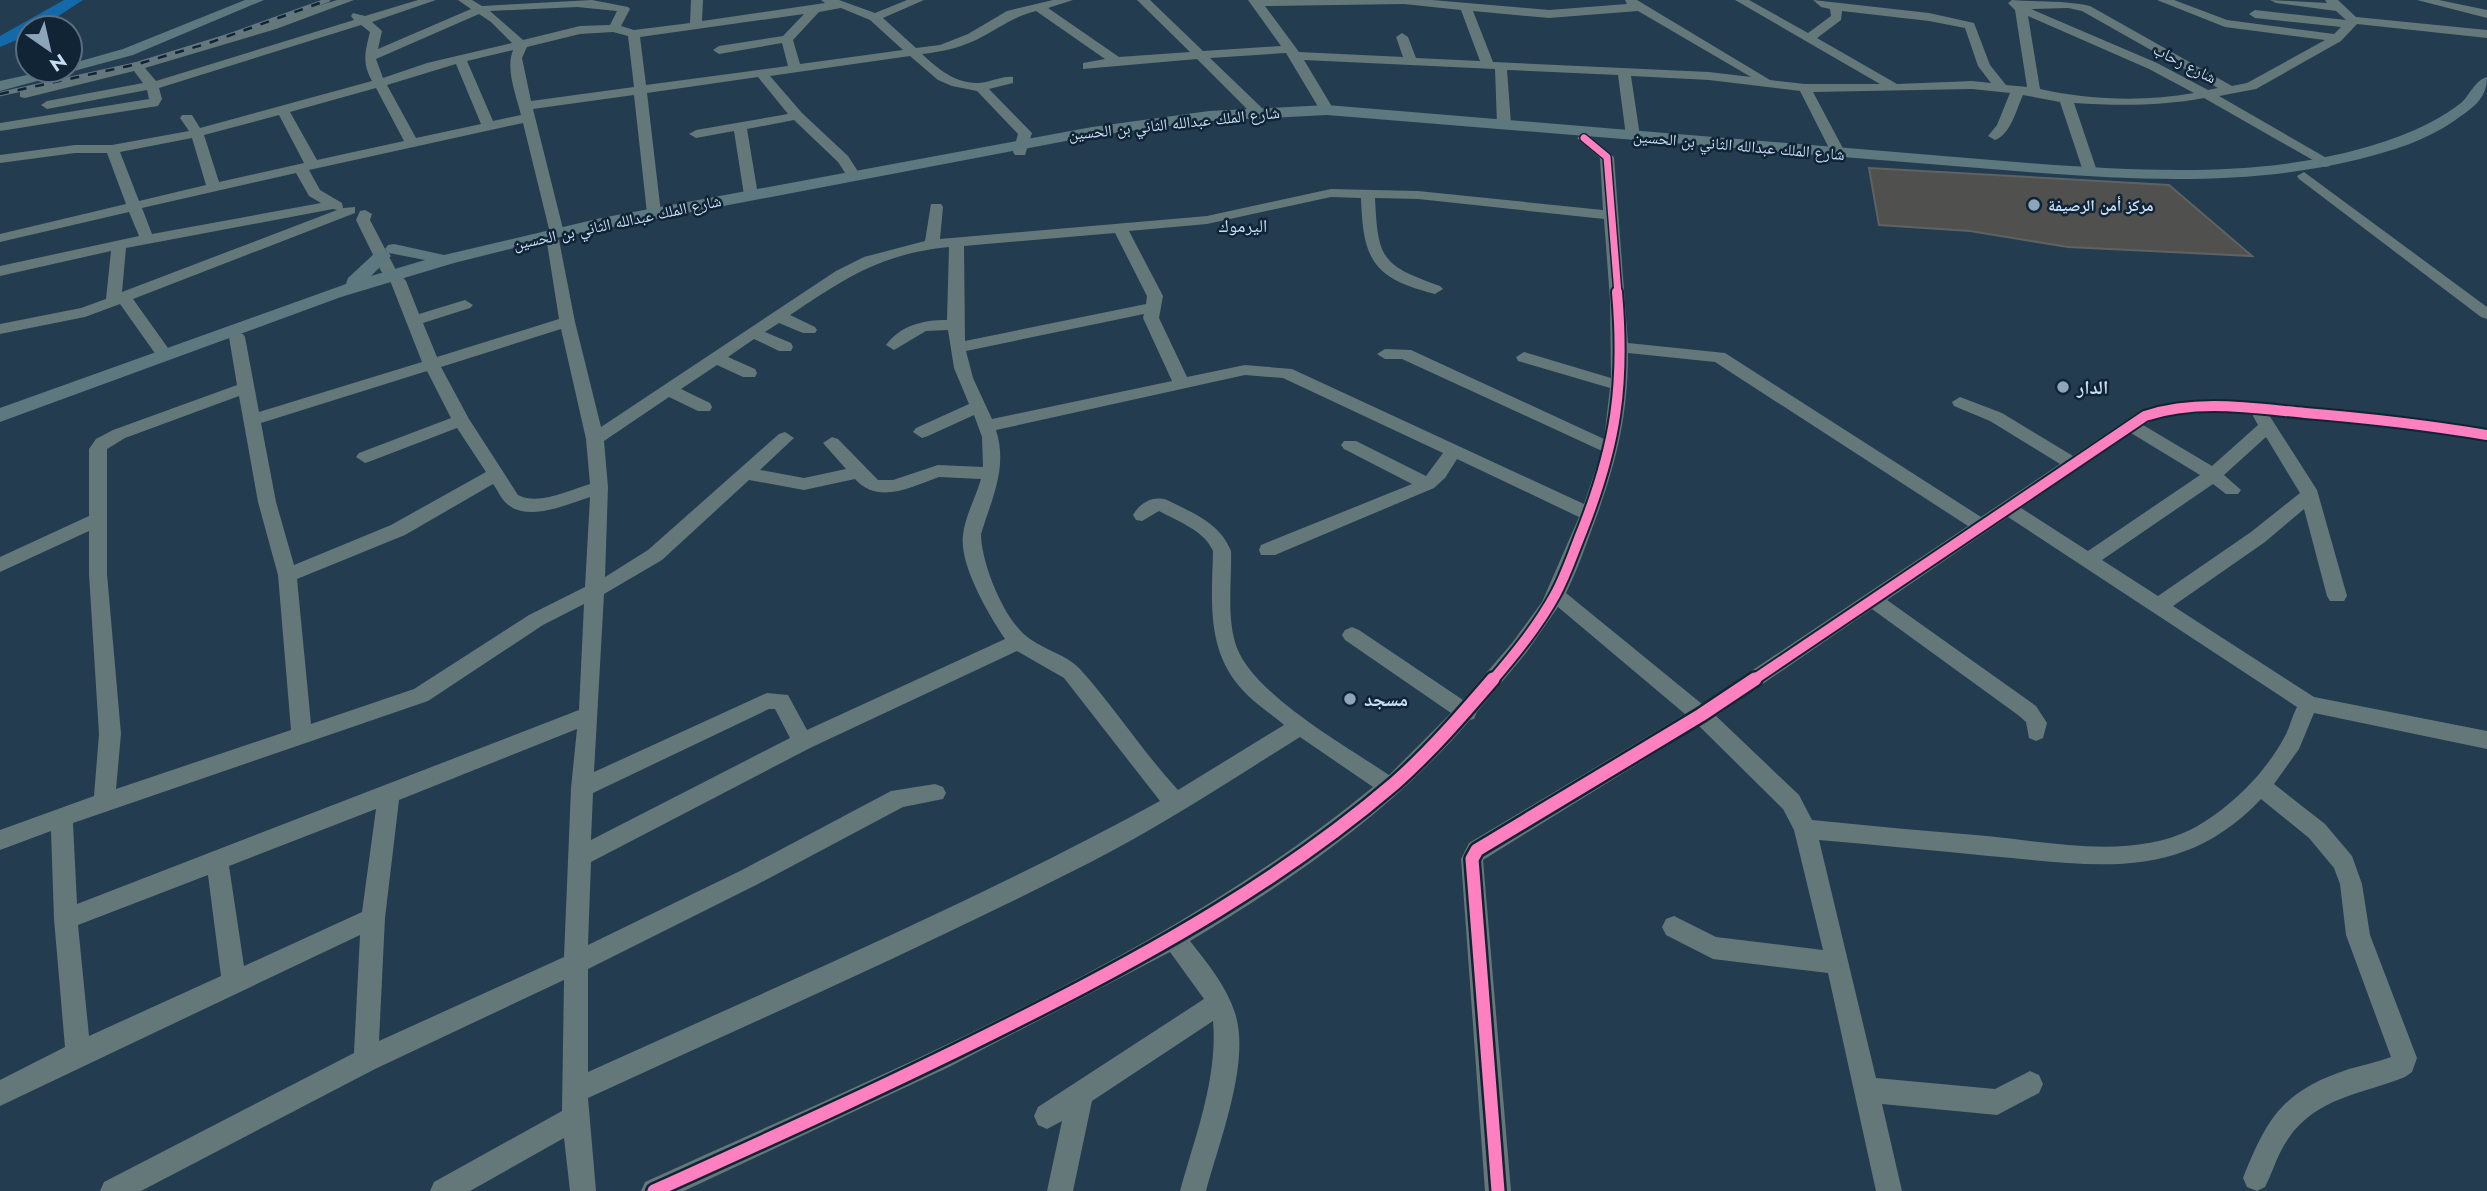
<svg xmlns="http://www.w3.org/2000/svg" width="2487" height="1191" font-family="Jost,'Noto Naskh Arabic',sans-serif">
	<rect width="100%" height="100%" fill="#233c50"/>
	<g fill="none" stroke-linecap="round" stroke-linejoin="round">
		<path fill="#146aa8" fill-rule="evenodd" d="M64 0H83L40 28H28V35L0 47V36Z"/>
	</g>
	<path fill="#50514f" stroke="#5e6262" stroke-width="2" d="M1869 168 2169 185 2252 256 2068 247 1970 231 1879 225Z"/>
	<g fill="none" stroke-linecap="round" stroke-linejoin="round">
		<g fill="#64787a" fill-rule="evenodd">
			<path d="M337 0H354L276 29 145 68 156 81 354 20 351 16 353 13 365 16 418 0H436L372 22 382 31 378 49 471 9 458 0H472L482 6 592 0 628 7 630 9 621 26 634 30 690 23 691 0H703L702 21 825 3 821 0H839L875 13 907 0H924L883 18 916 48 940 45 968 34 1007 11 1053 0H1073L1048 8 1119 57 1190 52 1137 0H1150L1203 51 1281 46 1248 0H1432L1549 10 1627 4 1625 0H1637L1770 80 1805 84H1880L1735 0H1749L1808 33 1831 16 1830 9 1821 7 1813 0 1929 13 1974 23 1990 65 2006 85 2027 87 2015 10 2008 3 2012 0C2037 2 2064 0 2090 6L2232 86 2247 83 2325 40 2225 27 2157 0H2174L2227 20 2334 34 2341 27 2255 18 2249 14 2255 10 2346 20 2336 11 2276 3 2270 0 2327 3 2325 0H2338L2356 17 2487 30V38L2357 24 2341 41 2256 89 2219 96 2330 160V166L2325 167 2204 98C2161 106 2118 106 2074 103L2097 171 2090 175 2083 171 2060 102 2023 95C2016 110 2011 134 1995 140L1988 136 1997 125 2010 93 1972 89 1813 92 1846 154 1839 158 1832 154 1800 91 1709 80 1631 76 1640 136 1633 140 1626 136 1618 75 1507 70 1511 124 1504 128 1497 124 1495 69 1304 60 1334 110 1327 114 1320 110 1286 53 1210 58 1261 107 1263 110 1256 114 1251 113 1197 59 1083 69V63L1105 59 1036 11C1012 17 998 29 976 40 959 48 941 52 922 54 940 71 960 87 986 82 995 80 1004 76 1013 77V83L989 89 1032 133 1025 155H1015L1013 152 1018 134 977 91 952 86 938 80 910 56 770 76 802 113 848 156 861 176 859 179H849L838 162 794 120 747 129 758 195 751 199 744 195 734 131 696 138 689 134 696 130 788 114 758 77 647 93 661 213 654 217 647 213 634 95 533 109 564 233 562 236 557 237 550 233 523 123 309 170 320 190 342 203 343 208 355 207V213L133 299 173 355 171 359H159L120 304 85 317 0 334V324L81 308 106 299 111 251 0 276V266L139 236 129 212 0 242V234L126 204 107 153H75L0 163V155L75 145H112L189 131 180 118 182 115H192L200 128 372 81C362 63 365 52 370 32L361 25 159 88 162 99 158 106 0 131V123L149 99 147 90 47 109 41 105 47 101 143 83 134 71 25 98 20 97V91L133 63ZM1404 4 1461 10 1480 61 1416 58 1408 37 1402 33 1396 37 1403 57 1299 52 1265 6ZM577 7 617 11 610 25 580 26 523 40 490 11ZM841 8 870 20 903 50 800 64 793 40 819 12ZM2068 8 2082 11 2218 88 2208 90 2157 63 2031 9ZM1473 11 1549 18 1638 11 1751 77 1709 72 1493 62ZM1842 11 1929 21 1965 28 1978 66 1991 83 1972 81 1897 84 1817 38 1841 20ZM479 14 491 22 512 43 427 63 383 78 376 59ZM804 14 783 36 719 46 713 50 719 54 782 43 788 66 646 85 640 37ZM2028 16 2149 69 2194 93C2144 102 2089 100 2040 89ZM613 32 628 36 634 87 531 101 522 58 527 47 580 34ZM513 50C505 70 517 97 521 115L493 121 467 61ZM456 64 481 124 416 138 387 85ZM376 88 404 141 317 160 290 112ZM279 115 304 163 219 182 204 135ZM192 138 206 185 139 201 120 152ZM296 173 309 196 321 203 152 234 142 208ZM333 209 337 210 122 292 126 248Z"/>
			<path d="M2417 0H2439L2487 10V18Z"/>
			<path d="M1584 134 1614 157 1628 343 1725 353 1981 517 2060 464 1990 421 1954 406 1952 402 1960 397 2002 413 2073 456 2139 412 2162 405 2197 400 2338 410 2487 429V441L2388 427 2269 415 2317 490 2347 596 2344 601H2330L2327 596 2304 509 2265 542 2173 606 2314 697 2487 731V749L2314 713 2299 749 2274 784 2325 824 2352 856 2362 884 2370 935 2417 1058 2412 1072 2405 1077C2363 1094 2316 1097 2288 1139 2278 1153 2273 1171 2265 1187L2257 1191 2247 1187 2243 1178C2268 1116 2283 1091 2349 1069 2363 1065 2377 1062 2391 1057L2346 935 2340 884 2334 868 2309 838 2261 799C2181 884 2094 865 1989 856 1932 850 1876 845 1819 840L1876 1078 1995 1089 2030 1071 2039 1075 2043 1084 2039 1093 1997 1115 1882 1104 1902 1191H1876L1828 973 1713 959 1666 935 1662 927 1666 919 1674 916 1716 937 1823 950 1794 830 1783 809 1699 726 1483 860 1511 1191H1485L1461 859 1469 843 1685 714 1558 607 1526 653 1477 712 1474 719 1470 720C1392 811 1292 880 1190 941 1207 963 1226 985 1235 1013 1251 1062 1219 1142 1206 1191H1180C1195 1137 1218 1078 1213 1021L1092 1101 1073 1191H1047L1062 1121 1047 1129 1038 1125 1034 1116 1038 1107 1204 999 1170 952 949 1067 684 1191H641L645 1182C891 1070 1163 960 1373 787L1300 737C1231 780 1163 825 1091 862 926 946 756 1021 588 1098L596 1191H570L564 1138 470 1191H430L434 1182 562 1111 564 980 375 1069 141 1191H100L104 1182 354 1053 360 935 0 1106V1080L65 1047 54 919 51 831 0 850V830L94 796 99 734 89 574V531L0 572V557L89 516V449L96 439 113 430 237 385 229 337 231 334H243L245 337 259 412 422 362 391 283 381 271 356 220 360 211 365 210 372 214 370 220 396 270 406 281 419 314 465 300 473 305 470 308 423 323 437 357 559 319 547 243 554 239 559 240 575 322 601 427 836 271 864 257 925 241 931 204H941L943 207 940 239 1207 216 1331 189 1418 191 1603 210 1600 158 1577 138ZM1331 197 1361 198C1363 259 1372 278 1435 294L1443 289 1440 286C1382 265 1378 260 1375 198L1418 199 1604 219 1610 300 1611 378 1524 352 1516 357 1518 361 1610 388 1604 439 1411 350 1385 349 1377 354 1385 359H1402L1602 451 1584 504 1292 369 1245 365 1187 377 1159 318 1163 296 1129 231 1207 224ZM1115 233 1147 296 1146 304 965 341 964 246ZM949 247 947 320C923 320 901 325 886 345L894 350 926 331 948 330 954 368 969 404 916 428 913 432 922 438 928 436 974 415 982 437 983 467 938 465 893 480H878L838 439 832 437 823 443 846 469 804 478 760 470 794 438 785 432 779 434 648 550 605 577 608 487 604 441 669 397 698 411H710L712 407 710 403 681 389 717 365 743 377H755L757 373 755 369 728 357 754 339 779 351H791L793 347 791 343 765 332 779 323 803 333H815L817 330 815 327 790 315C846 278 880 254 949 247ZM1144 314 1143 318 1172 381 992 419 973 378 966 351ZM561 329 586 439 590 484C569 490 539 506 518 495L469 419 441 367ZM1628 353 1715 362 1968 526 1702 704 1566 593C1575 575 1582 556 1589 537 1614 471 1628 422 1628 353ZM427 371 451 418 359 453 356 457 365 463 371 461 457 428 486 472 391 525 294 565 276 502 261 423ZM1245 375 1283 378 1443 453 1426 476 1356 441H1344L1341 445 1344 449 1412 484 1261 545 1259 550 1261 555H1275L1434 488 1445 478 1457 459 1579 517 1542 602 1512 643 1463 700 1359 630 1352 627 1345 630 1342 635 1345 640 1451 713 1389 775C1346 746 1255 695 1237 648 1226 618 1232 582 1231 551 1220 523 1193 513 1167 500 1153 495 1140 503 1133 515L1136 520 1142 521 1159 511C1177 521 1204 530 1213 551 1212 598 1206 647 1239 686 1251 701 1270 713 1284 725L1178 790C1143 752 1115 708 1080 669 1067 655 1045 650 1030 639 1005 623 981 563 981 534 992 498 1008 467 996 430ZM239 396 258 502 278 575 291 730 116 789 121 734 107 574V449L125 438ZM2216 411 2254 414 2253 416 2258 425 2212 466 2143 425 2164 416ZM2131 433 2200 475 2088 551 2021 508ZM2266 437 2300 493 2251 532 2158 596 2102 560 2213 484 2226 494H2238L2241 490 2224 475ZM939 477 981 479C976 497 965 516 963 535 959 565 989 615 1005 639L807 730 788 695 767 693 594 772 604 594 662 560 749 480 804 490 855 479C878 505 911 487 939 477ZM493 484C497 489 500 497 505 502 525 524 568 504 590 497L585 587 529 615 414 689 311 724 297 579 405 535ZM2008 517 2297 707C2292 716 2290 727 2285 736 2266 773 2228 810 2192 829 2131 860 2051 842 1987 836 1928 831 1870 826 1812 820L1799 795 1716 716 1872 609 2018 715 2026 722 2029 738 2036 741 2043 738 2047 723 2036 706 1887 600ZM584 604 579 710 77 904 73 823 428 701 543 625ZM1017 651 1064 678 1160 801C975 902 780 985 588 1072V969L758 884 903 807 943 799 946 793 943 787 935 784 891 791 742 870 588 945 591 862 810 748ZM769 709H775L790 738 591 840 593 793ZM577 729 571 788 564 957 379 1041 385 918 399 800ZM376 809 362 912 244 966 229 866ZM208 875 221 976 89 1036 78 925Z"/>
			<path d="M2304 172 2487 307V319L2481 317 2299 179 2297 176Z"/>
		</g>
		<g fill="#5d787f" fill-rule="evenodd">
			<path d="M245 0H264L133 55 0 91V81L49 70H70V64L123 49Z"/>
			<path d="M2487 77C2487 100 2471 109 2454 121 2427 140 2392 151 2360 159 2255 185 2149 181 2041 173L1327 115 1209 121 1092 136 550 239 454 263 341 297 0 422V408L346 284 348 278 376 252H387L385 249 388 245 394 244 444 255 601 218 1092 127 1209 111 1327 105 2041 164C2161 172 2285 179 2400 136 2421 128 2443 117 2461 103 2470 95 2475 80 2487 77ZM389 253 425 260 371 276 391 256Z"/>
		</g>
		<g stroke="#65787f" stroke-width="4.5">
			<path id="rail" d="M0 94 138 64 209 43 328 0"/>
		</g>
		<use href="#rail" stroke="#112435" stroke-width="2.5" stroke-dasharray="9" stroke-linecap="butt"/>
		<g stroke="#112435" stroke-width="10">
			<path id="cycleway-far2" d="M1584 138 1607 157 1618 294"/>
		</g>
		<g stroke="#112435" stroke-width="14">
			<g id="cycleway-far1">
				<path d="M1492 681C1515 654 1538 626 1555 595 1566 575 1573 553 1582 531 1616 445 1625 385 1617 292"/>
				<path d="M1752 681 2145 416C2197 399 2252 408 2305 413 2366 418 2427 425 2487 435"/>
			</g>
		</g>
		<g stroke="#112435" stroke-width="18">
			<g id="cycleway">
				<path d="M654 1191C778 1135 902 1079 1024 1017 1155 951 1283 879 1395 783 1431 751 1462 715 1493 679"/>
				<path d="M1498 1191 1472 859 1477 850 1701 715 1755 679"/>
			</g>
		</g>
		<use href="#cycleway-far2" stroke="#ff80c0" stroke-width="7"/>
		<use href="#cycleway-far1" stroke="#ff80c0" stroke-width="10"/>
		<use href="#cycleway" stroke="#ff80c0" stroke-width="13"/>
	</g>
	<g fill="#8da5bb" stroke="#112435" stroke-width="2.5">
		<circle cx="2034" cy="205" r="7"/>
		<circle cx="2063" cy="387" r="7"/>
		<circle cx="1350" cy="699" r="7"/>
	</g>
	<g text-anchor="middle" stroke-width="5" stroke-linejoin="round" paint-order="stroke">
		<g font-size="16" fill="#c6ddf4" stroke="#112435">
			<text transform="translate(2185 63) rotate(27)" y="6">شارع رحاب</text>
			<text transform="translate(1174 123) rotate(-6)" y="6">شارع الملك عبدالله الثاني بن الحسين</text>
			<text transform="translate(1739 145) rotate(5)" y="6">شارع الملك عبدالله الثاني بن الحسين</text>
			<text transform="translate(617 222) rotate(-12)" y="6">شارع الملك عبدالله الثاني بن الحسين</text>
		</g>
		<g font-size="16" font-weight="bold" fill="#c6ddf4" stroke="#112435" text-anchor="start">
			<text x="2048" y="211">مركز أمن الرصيفة</text>
		</g>
		<g font-size="18" fill="#c3dffa" stroke="#112435">
			<text x="1243" y="232">اليرموك</text>
		</g>
		<g font-size="19" font-weight="bold" fill="#c6ddf4" stroke="#112435" text-anchor="start">
			<text x="2077" y="394">الدار</text>
			<text x="1364" y="706">مسجد</text>
		</g>
	</g>
	<g transform="translate(49 49) rotate(146)"><circle r="33" fill="#112435" stroke="#596e81" stroke-width="2"/>
	<path d="M0-5L12 26L0 18L-12 26Z" fill="#8da5bb"/>
	<text y="-10" font-size="19" font-weight="bold" text-anchor="middle" fill="#c6ddf4">N</text>
	</g>
</svg>
